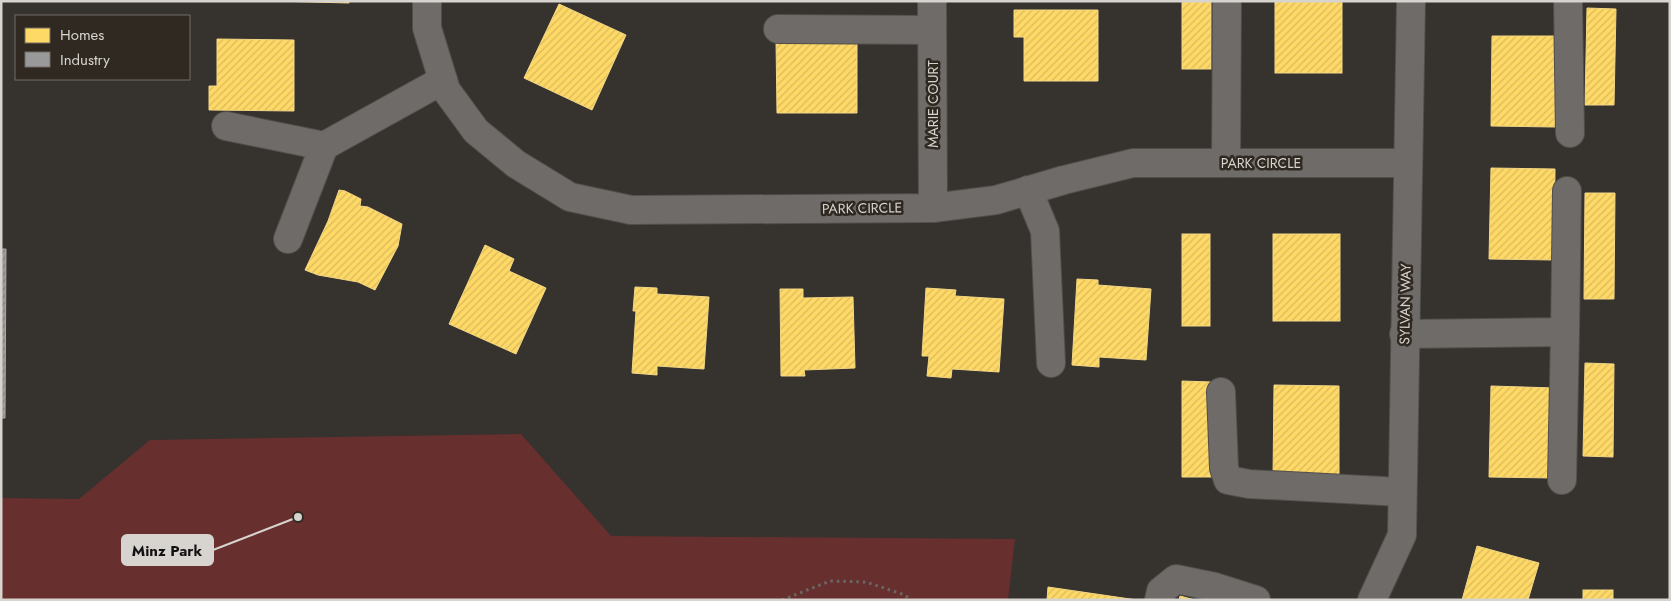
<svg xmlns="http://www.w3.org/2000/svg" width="1671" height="601" font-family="Jost,sans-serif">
	<defs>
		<pattern id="homes-hatch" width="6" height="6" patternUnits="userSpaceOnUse" patternTransform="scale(1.25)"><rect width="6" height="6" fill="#ffd966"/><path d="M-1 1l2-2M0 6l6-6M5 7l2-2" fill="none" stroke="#d9ba5e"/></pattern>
		<pattern id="industry-hatch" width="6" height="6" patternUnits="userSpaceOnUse" patternTransform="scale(1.25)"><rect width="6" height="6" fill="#999"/><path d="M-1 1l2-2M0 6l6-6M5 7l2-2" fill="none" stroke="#7e7e7e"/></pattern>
	</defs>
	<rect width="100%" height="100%" fill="#36322e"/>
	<path fill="#682f2f" d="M521 434 611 536 1015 539 1008 600H1V498L79 499 150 440Z"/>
	<g fill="url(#homes-hatch)" stroke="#f3d785">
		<path d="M273 1H349V3Z"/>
		<rect x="1182" y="1" width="29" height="68"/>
		<rect x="1275" y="1" width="67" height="72"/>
		<path d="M559 4 626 35 592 110 524 78Z"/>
		<path d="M1587 8 1616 9 1614 105H1585Z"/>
		<path d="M1014 10H1098V81H1024V37H1014Z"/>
		<path d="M1492 36H1556L1555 127 1491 126Z"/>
		<path d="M217 39 294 40V111L209 110V86H217Z"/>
		<path d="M857 40V113H777L776 41Z"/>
		<path d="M1491 168 1555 169 1554 260 1489 259Z"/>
		<path d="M339 190 345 191 361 199 360 206 368 207 402 224 398 246 375 290 358 282 318 275 305 270 328 221Z"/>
		<path d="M1585 193H1615L1614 299H1584Z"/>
		<rect x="1182" y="234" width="28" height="92"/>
		<rect x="1273" y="234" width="67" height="87"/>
		<path d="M485 245 514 259 509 271 546 288 516 354 449 324Z"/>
		<path d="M1077 279 1098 280V285L1151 289 1146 360 1099 357V367L1072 365Z"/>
		<path d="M635 287 657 288V294L709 297 704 369 657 366V375L632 373 636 311H633Z"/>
		<path d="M926 288 956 290 955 296 1004 299 999 372 952 369 951 378 927 376 929 356H922Z"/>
		<path d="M780 289H803V298L853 297 855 368 804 370 805 376H781Z"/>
		<path d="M1585 363 1614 364 1613 457 1583 456Z"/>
		<path d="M1182 381 1212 382V477H1182Z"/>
		<path d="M1274 385 1339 386V478L1273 477Z"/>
		<path d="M1491 386 1555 388 1553 478 1489 477Z"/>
		<path d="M1477 546 1539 563 1528 600H1462Z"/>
		<path d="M1048 587 1137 600H1047Z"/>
		<rect x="1583" y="590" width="30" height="10"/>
		<path d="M1180 596 1195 600H1179Z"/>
	</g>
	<path fill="url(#industry-hatch)" stroke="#acaaa9" d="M1 249H6L5 418H1Z"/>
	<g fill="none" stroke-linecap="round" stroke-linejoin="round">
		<g stroke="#524f4b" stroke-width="30">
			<g id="minor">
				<path d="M427 1V28L446 90 476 131 516 164 570 197 631 210 933 208 996 200 1064 180 1133 163H1407"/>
				<path d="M932 1 933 208"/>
				<path d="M1568 1 1570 133"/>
				<path d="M778 29 932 30"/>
				<path d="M226 126 324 146"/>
				<path d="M1226 163 1227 5"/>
				<path d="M1028 190 1045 231 1051 363"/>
				<path d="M288 239 324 146 443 80"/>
				<path d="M1404 334 1565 332 1567 191"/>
				<path d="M1221 392 1224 468 1228 480 1249 484 1402 492"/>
				<path d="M1562 480 1565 332"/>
				<path d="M1159 600 1161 591 1176 579 1215 587 1256 600"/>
				<path d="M1372 600 1402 535 1411 1"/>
			</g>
		</g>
		<path stroke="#6a6864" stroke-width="3" stroke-dasharray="2.5 4" stroke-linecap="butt" d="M782 600 830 581 866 582 905 595 910 600"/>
		<use href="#minor" stroke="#6e6b68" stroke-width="28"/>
	</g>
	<g text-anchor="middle" stroke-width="5" stroke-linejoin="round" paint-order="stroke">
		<g font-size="14" fill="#d7d3ce" stroke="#2f2921">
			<text transform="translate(933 104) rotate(-90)" y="5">MARIE COURT</text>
			<text x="1261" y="168">PARK CIRCLE</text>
			<text transform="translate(862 208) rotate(-1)" y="5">PARK CIRCLE</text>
			<text transform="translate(1405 304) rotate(-89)" y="5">SYLVAN WAY</text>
		</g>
	</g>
	<path fill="none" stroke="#d7d3ce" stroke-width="2" d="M298 517L213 550"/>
	<circle fill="#d7d3ce" stroke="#2f2921" stroke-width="2" cx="298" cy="517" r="5"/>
	<rect fill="#d7d3ce" stroke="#d7d3ce" stroke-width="2" x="122" y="535" width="91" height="30" rx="5"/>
	<g font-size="15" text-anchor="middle" font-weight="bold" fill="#111">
		<text x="167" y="556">Minz Park</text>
	</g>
	<rect width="1671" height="601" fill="none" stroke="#d7d3ce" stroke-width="5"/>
	<rect x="15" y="15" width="175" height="65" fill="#2f2921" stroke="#726d66"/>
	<rect x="25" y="28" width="25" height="15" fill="#ffd966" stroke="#726d66"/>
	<text x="60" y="40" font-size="15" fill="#d7d3ce">Homes</text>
	<rect x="25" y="52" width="25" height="15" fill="#999999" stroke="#726d66"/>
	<text x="60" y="65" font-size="15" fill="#d7d3ce">Industry</text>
</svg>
